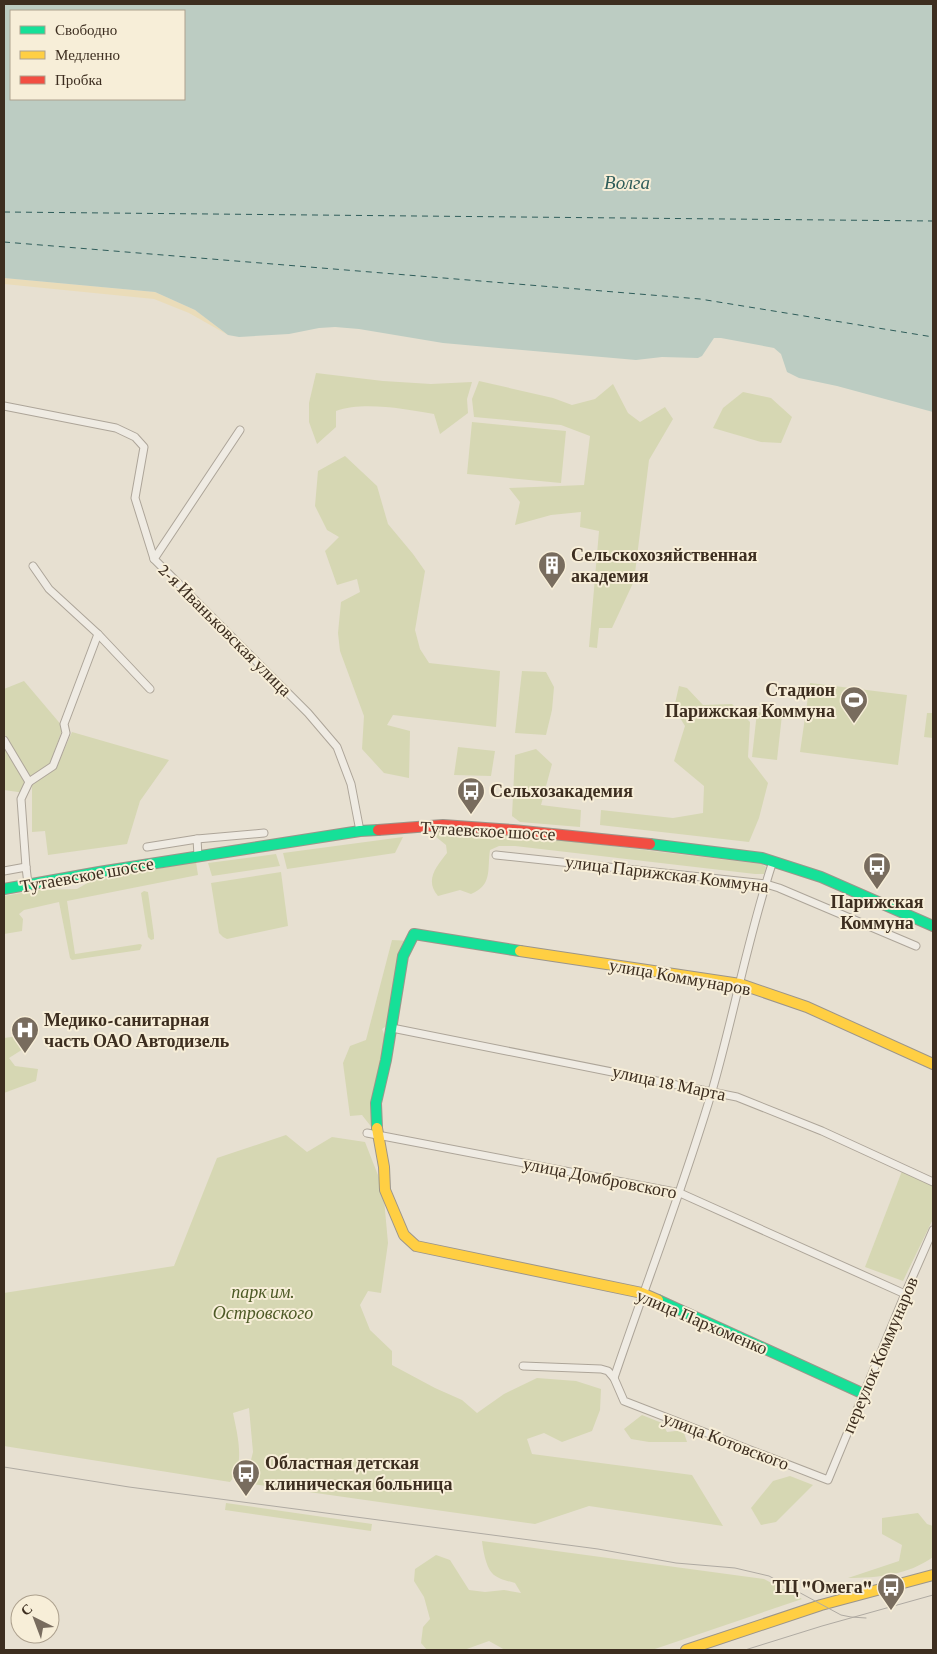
<svg xmlns="http://www.w3.org/2000/svg" width="937" height="1654" font-family="'Crimson Pro',serif">
	<rect width="100%" height="100%" fill="#e7e0d1"/>
	<g fill="#d6d7b3">
		<path d="M316 373 383 381 431 384 472 382 467 399 468 413 440 434 434 414C406 409 363 401 336 411V427L317 444 309 422V403Z"/>
		<path d="M479 381 553 398 572 405 595 399 613 384 628 413 640 422 665 407 673 419 649 460 634 581 612 628H599L597 648 589 647 599 531 580 527 581 512 551 515 515 525 520 502 509 488 584 485 590 436 561 425 474 417 472 399Z"/>
		<path d="M743 392 771 398 792 417 781 443 761 442 713 428 723 408Z"/>
		<path d="M472 422 566 431 561 483 467 474Z"/>
		<path d="M345 456 377 486 388 524 413 554 425 571 415 630 420 649 429 663 500 671 496 727 393 715 387 725 410 731 409 778 384 773 362 749 364 716 340 651 338 633 341 602 360 592 357 579 337 585 325 551 339 537 327 530 315 506 318 471Z"/>
		<path d="M522 671 546 672 554 687 552 710 546 735 515 733Z"/>
		<path d="M24 681 63 727 50 764 30 778 4 733V689Z"/>
		<path d="M810 683 907 695 898 765 800 752Z"/>
		<path d="M679 686 687 688 703 705 732 704 750 722 748 757 768 783 759 818 749 842 600 825 601 810 673 818 703 813 704 786 674 761 685 726 674 708Z"/>
		<path d="M757 712 782 715 777 760 752 757Z"/>
		<path d="M927 713H933V738L924 737Z"/>
		<path d="M72 732 169 760 140 801 127 844 48 855 45 831 32 832V783L56 768Z"/>
		<path d="M4 746 25 782V793L4 790Z"/>
		<path d="M458 747 495 751 491 776 454 775Z"/>
		<path d="M536 749 552 764 541 805 581 810 580 827 520 822 512 816 515 755Z"/>
		<path d="M444 830 501 833 761 864 766 867 764 874H755L515 846H499L490 850C487 869 493 885 471 894L460 890 438 896C424 880 437 866 447 853L446 845 435 836 434 832Z"/>
		<path d="M403 837 395 853 287 869 283 853Z"/>
		<path d="M276 854 280 866 212 876 208 863Z"/>
		<path d="M196 862 198 875 67 901 75 954 140 944 142 945 140 950 72 960 70 958 59 902 24 910 19 914 23 919 22 931 4 934V896L38 890 77 889 91 881Z"/>
		<path d="M281 872 288 926 227 939 223 937 219 933 211 883Z"/>
		<path d="M144 891 148 892 154 935V939L151 940 148 937 141 893Z"/>
		<path d="M392 940 412 941 394 1021 382 1029 388 1044 376 1103 382 1114 379 1124 373 1129 362 1115 350 1116 343 1063 350 1046 366 1040Z"/>
		<path d="M27 1035 31 1044 9 1058 15 1066 38 1069 36 1081 4 1093V1038Z"/>
		<path d="M286 1135 307 1152 332 1137 365 1142 383 1188 388 1243 381 1293 368 1291 360 1305 370 1330 392 1351V1365L435 1388 462 1400 477 1413 504 1394 537 1378 576 1381 601 1389 600 1410 592 1431 562 1442 544 1433 527 1439 532 1454 692 1475 723 1526 589 1506 535 1524 252 1484 246 1480 253 1452 249 1408 233 1413C237 1433 246 1465 230 1482L4 1446V1293L174 1266 217 1158Z"/>
		<path d="M902 1171 933 1185V1219L903 1281 865 1267Z"/>
		<path d="M642 1415 662 1423 667 1432 683 1430 687 1442H649L631 1439 624 1429Z"/>
		<path d="M790 1476 813 1485 776 1522 761 1525 751 1508 773 1481Z"/>
		<path d="M226 1503 372 1524 371 1531 225 1510Z"/>
		<path d="M918 1513 927 1524 933 1526V1557C908 1575 878 1578 848 1578L899 1561 902 1545 882 1534V1518Z"/>
		<path d="M482 1541 764 1579 802 1599 652 1650H505L489 1641 464 1650H427L421 1643 423 1627 430 1619 424 1597 414 1581 415 1569 436 1555 450 1560 469 1590 485 1592 504 1590 521 1593 515 1583C508 1581 497 1579 492 1573 486 1567 483 1550 482 1541Z"/>
	</g>
	<path fill="#eadcb9" d="M4 278 155 292 195 310 228 335 189 313 154 299 4 284Z"/>
	<path fill="#bcccc2" fill-rule="evenodd" d="M4 4H933V412L837 386 799 378 787 372 781 354 774 348 721 338H714L702 356 698 358 662 357 636 360 443 343 359 329 335 327 319 328 289 334 239 337 228 335 195 310 155 292 4 278ZM11 11H184V99H11Z"/>
	<g fill="none" stroke-linecap="round" stroke-linejoin="round">
		<g stroke="#2f5d5a" stroke-width="1" stroke-dasharray="6 5" stroke-linecap="butt">
			<path d="M4 212 933 221"/>
			<path d="M4 242 700 299 933 337"/>
		</g>
		<g stroke="#ada599" stroke-width="9">
			<g id="street">
				<path d="M4 406 116 428 135 437 144 447 135 498 154 559 308 713 337 747 351 784 360 831"/>
				<path d="M154 559 240 430"/>
				<path d="M33 566 49 589 98 634 150 689"/>
				<path d="M4 740 29 782 21 799 26 867 28 884"/>
				<path d="M29 782 53 766 66 733 64 724 98 634"/>
				<path d="M197 839 198 856"/>
				<path d="M147 847 197 839 264 833"/>
				<path d="M496 855 766 884 779 888 916 946"/>
				<path d="M773 861C748 936 734 1015 712 1091 683 1189 646 1283 614 1378L624 1401 828 1480 905 1294 933 1230"/>
				<path d="M4 871 26 867"/>
				<path d="M392 1028 737 1097 822 1131 933 1182"/>
				<path d="M367 1133 680 1193 905 1294"/>
				<path d="M523 1366 601 1369 608 1371 614 1378"/>
			</g>
		</g>
		<g stroke="#9c958a" stroke-width="12">
			<g id="fast">
				<path d="M650 844 762 858 821 877 933 926"/>
				<path d="M4 889 99 872 360 831 378 830"/>
				<path d="M377 1128 376 1103 386 1060 403 956 414 934 520 951"/>
				<path d="M658 1300 864 1394"/>
			</g>
		</g>
		<g stroke="#9c958a" stroke-width="12">
			<g id="slow">
				<path d="M520 951 740 984 807 1007 933 1064"/>
				<path d="M377 1128 384 1167 385 1190 404 1235 416 1246 642 1293 658 1300"/>
				<path d="M686 1650 821 1605 933 1575"/>
			</g>
		</g>
		<g stroke="#9c958a" stroke-width="12">
			<path id="jam" d="M378 830 443 825 513 830 650 844"/>
		</g>
		<use href="#street" stroke="#efebe3" stroke-width="7"/>
		<use href="#fast" stroke="#16e098" stroke-width="10"/>
		<use href="#slow" stroke="#ffcf43" stroke-width="10"/>
		<use href="#jam" stroke="#f24e42" stroke-width="10"/>
		<g stroke="#afaaa2" stroke-width="1">
			<path d="M4 1467 129 1487 598 1549 676 1563 735 1568 769 1576 841 1615 851 1617 866 1618"/>
			<path d="M745 1650 822 1626 933 1595"/>
		</g>
	</g>
	<defs>
		<g id="building-pin" transform="scale(1.4375)"><path d="M0 17L-7.5 6A9.5 9.5 0 1 1 7.5 6Z" fill="#786c5e" stroke="#f7eed8"/><path d="M-4-6H4V6H1V3H-1V6H-4ZM-2.5-4.3h1.7v1.8h-1.7ZM.8-4.3h1.7v1.8H.8ZM-2.5-1h1.7V.8h-1.7ZM.8-1h1.7V.8H.8Z" fill="#fff"/></g>
		<g id="stadium-pin" transform="scale(1.4375)"><path d="M0 17L-7.5 6A9.5 9.5 0 1 1 7.5 6Z" fill="#786c5e" stroke="#f7eed8"/><path d="M0-5a6.5 5 0 1 0 0 10a6.5 5 0 1 0 0-10ZM-3.5-1.8h7v3.6h-7Z" fill="#fff"/></g>
		<g id="bus-pin" transform="scale(1.4375)"><path d="M0 17L-7.5 6A9.5 9.5 0 1 1 7.5 6Z" fill="#786c5e" stroke="#f7eed8"/><path d="M-5-6H5V4H4V6H2V4H-2V6H-4V4H-5ZM-3.5-4V0h7V-4ZM-3.5 1.2v1.5H-2V1.2ZM2 1.2v1.5H3.5V1.2Z" fill="#fff"/></g>
		<g id="hospital-pin" transform="scale(1.4375)"><path d="M0 17L-7.5 6A9.5 9.5 0 1 1 7.5 6Z" fill="#786c5e" stroke="#f7eed8"/><path d="M-5-5h3v3.5h4V-5h3V5h-3V1.5h-4V5h-3Z" fill="#fff"/></g>
	</defs>
	<g fill-rule="evenodd">
		<use href="#building-pin" x="552" y="565"/>
		<use href="#stadium-pin" x="854" y="700"/>
		<use href="#bus-pin" x="471" y="791"/>
		<use href="#bus-pin" x="877" y="866"/>
		<use href="#hospital-pin" x="25" y="1030"/>
		<use href="#bus-pin" x="246" y="1473"/>
		<use href="#bus-pin" x="891" y="1587"/>
	</g>
	<g text-anchor="middle" stroke-width="4" stroke-linejoin="round" paint-order="stroke">
		<g font-size="18" font-weight="bold" fill="#3d2e20" stroke="#f7eed8" text-anchor="start">
			<text x="571" y="561">Сельскохозяйственная<tspan x="571" dy="21">академия</tspan></text>
			<text x="835" y="696" text-anchor="end">Стадион<tspan x="835" dy="21">Парижская Коммуна</tspan></text>
			<text x="490" y="797">Сельхозакадемия</text>
			<text x="877" y="908" text-anchor="middle">Парижская<tspan x="877" dy="21">Коммуна</tspan></text>
			<text x="44" y="1026">Медико-санитарная<tspan x="44" dy="21">часть ОАО Автодизель</tspan></text>
			<text x="265" y="1469">Областная детская<tspan x="265" dy="21">клиническая больница</tspan></text>
			<text x="872" y="1593" text-anchor="end">ТЦ "Омега"</text>
		</g>
		<g font-size="18" fill="#3d2e20" stroke="#f7eed8">
			<text transform="translate(225 630) rotate(45)" y="6">2-я Иваньковская улица</text>
			<text transform="translate(488 831) rotate(3)" y="6">Тутаевское шоссе</text>
			<text transform="translate(667 874) rotate(7)" y="6">улица Парижская Коммуна</text>
			<text transform="translate(87 875) rotate(-10)" y="6">Тутаевское шоссе</text>
			<text transform="translate(680 977) rotate(10)" y="6">улица Коммунаров</text>
			<text transform="translate(669 1083) rotate(12)" y="6">улица 18 Марта</text>
			<text transform="translate(600 1178) rotate(11)" y="6">улица Домбровского</text>
			<text transform="translate(702 1322) rotate(23)" y="6">улица Пархоменко</text>
			<text transform="translate(880 1355) rotate(-67)" y="6">переулок Коммунаров</text>
			<text transform="translate(726 1441) rotate(21)" y="6">улица Котовского</text>
		</g>
		<g font-size="18" font-style="italic" fill="#4d5a26" stroke="#f7eed8">
			<text x="263" y="1298">парк им.<tspan x="263" dy="21">Островского</tspan></text>
		</g>
		<g font-size="19" font-style="italic" fill="#2f5d5a" stroke="#f7eed8">
			<text x="627" y="189">Волга</text>
		</g>
	</g>
	<rect width="937" height="1654" fill="none" stroke="#3d2e20" stroke-width="10"/>
	<rect x="10" y="10" width="175" height="90" fill="#f7eed8" stroke="#ada18e"/>
	<rect x="20" y="26" width="25" height="8" fill="#16e098" stroke="#ada18e"/>
	<text x="55" y="35" font-size="15" fill="#3d2e20">Свободно</text>
	<rect x="20" y="51" width="25" height="8" fill="#ffcf43" stroke="#ada18e"/>
	<text x="55" y="60" font-size="15" fill="#3d2e20">Медленно</text>
	<rect x="20" y="76" width="25" height="8" fill="#f24e42" stroke="#ada18e"/>
	<text x="55" y="85" font-size="15" fill="#3d2e20">Пробка</text>
	<g transform="translate(35 1619) rotate(318)"><circle r="24" fill="#f7eed8" stroke="#ada18e"/>
	<path d="M0-4L9 19L0 12L-9 19Z" fill="#786c5e"/>
	<text y="-8" font-size="14" font-weight="bold" text-anchor="middle" fill="#3d2e20">С</text>
	</g>
</svg>
